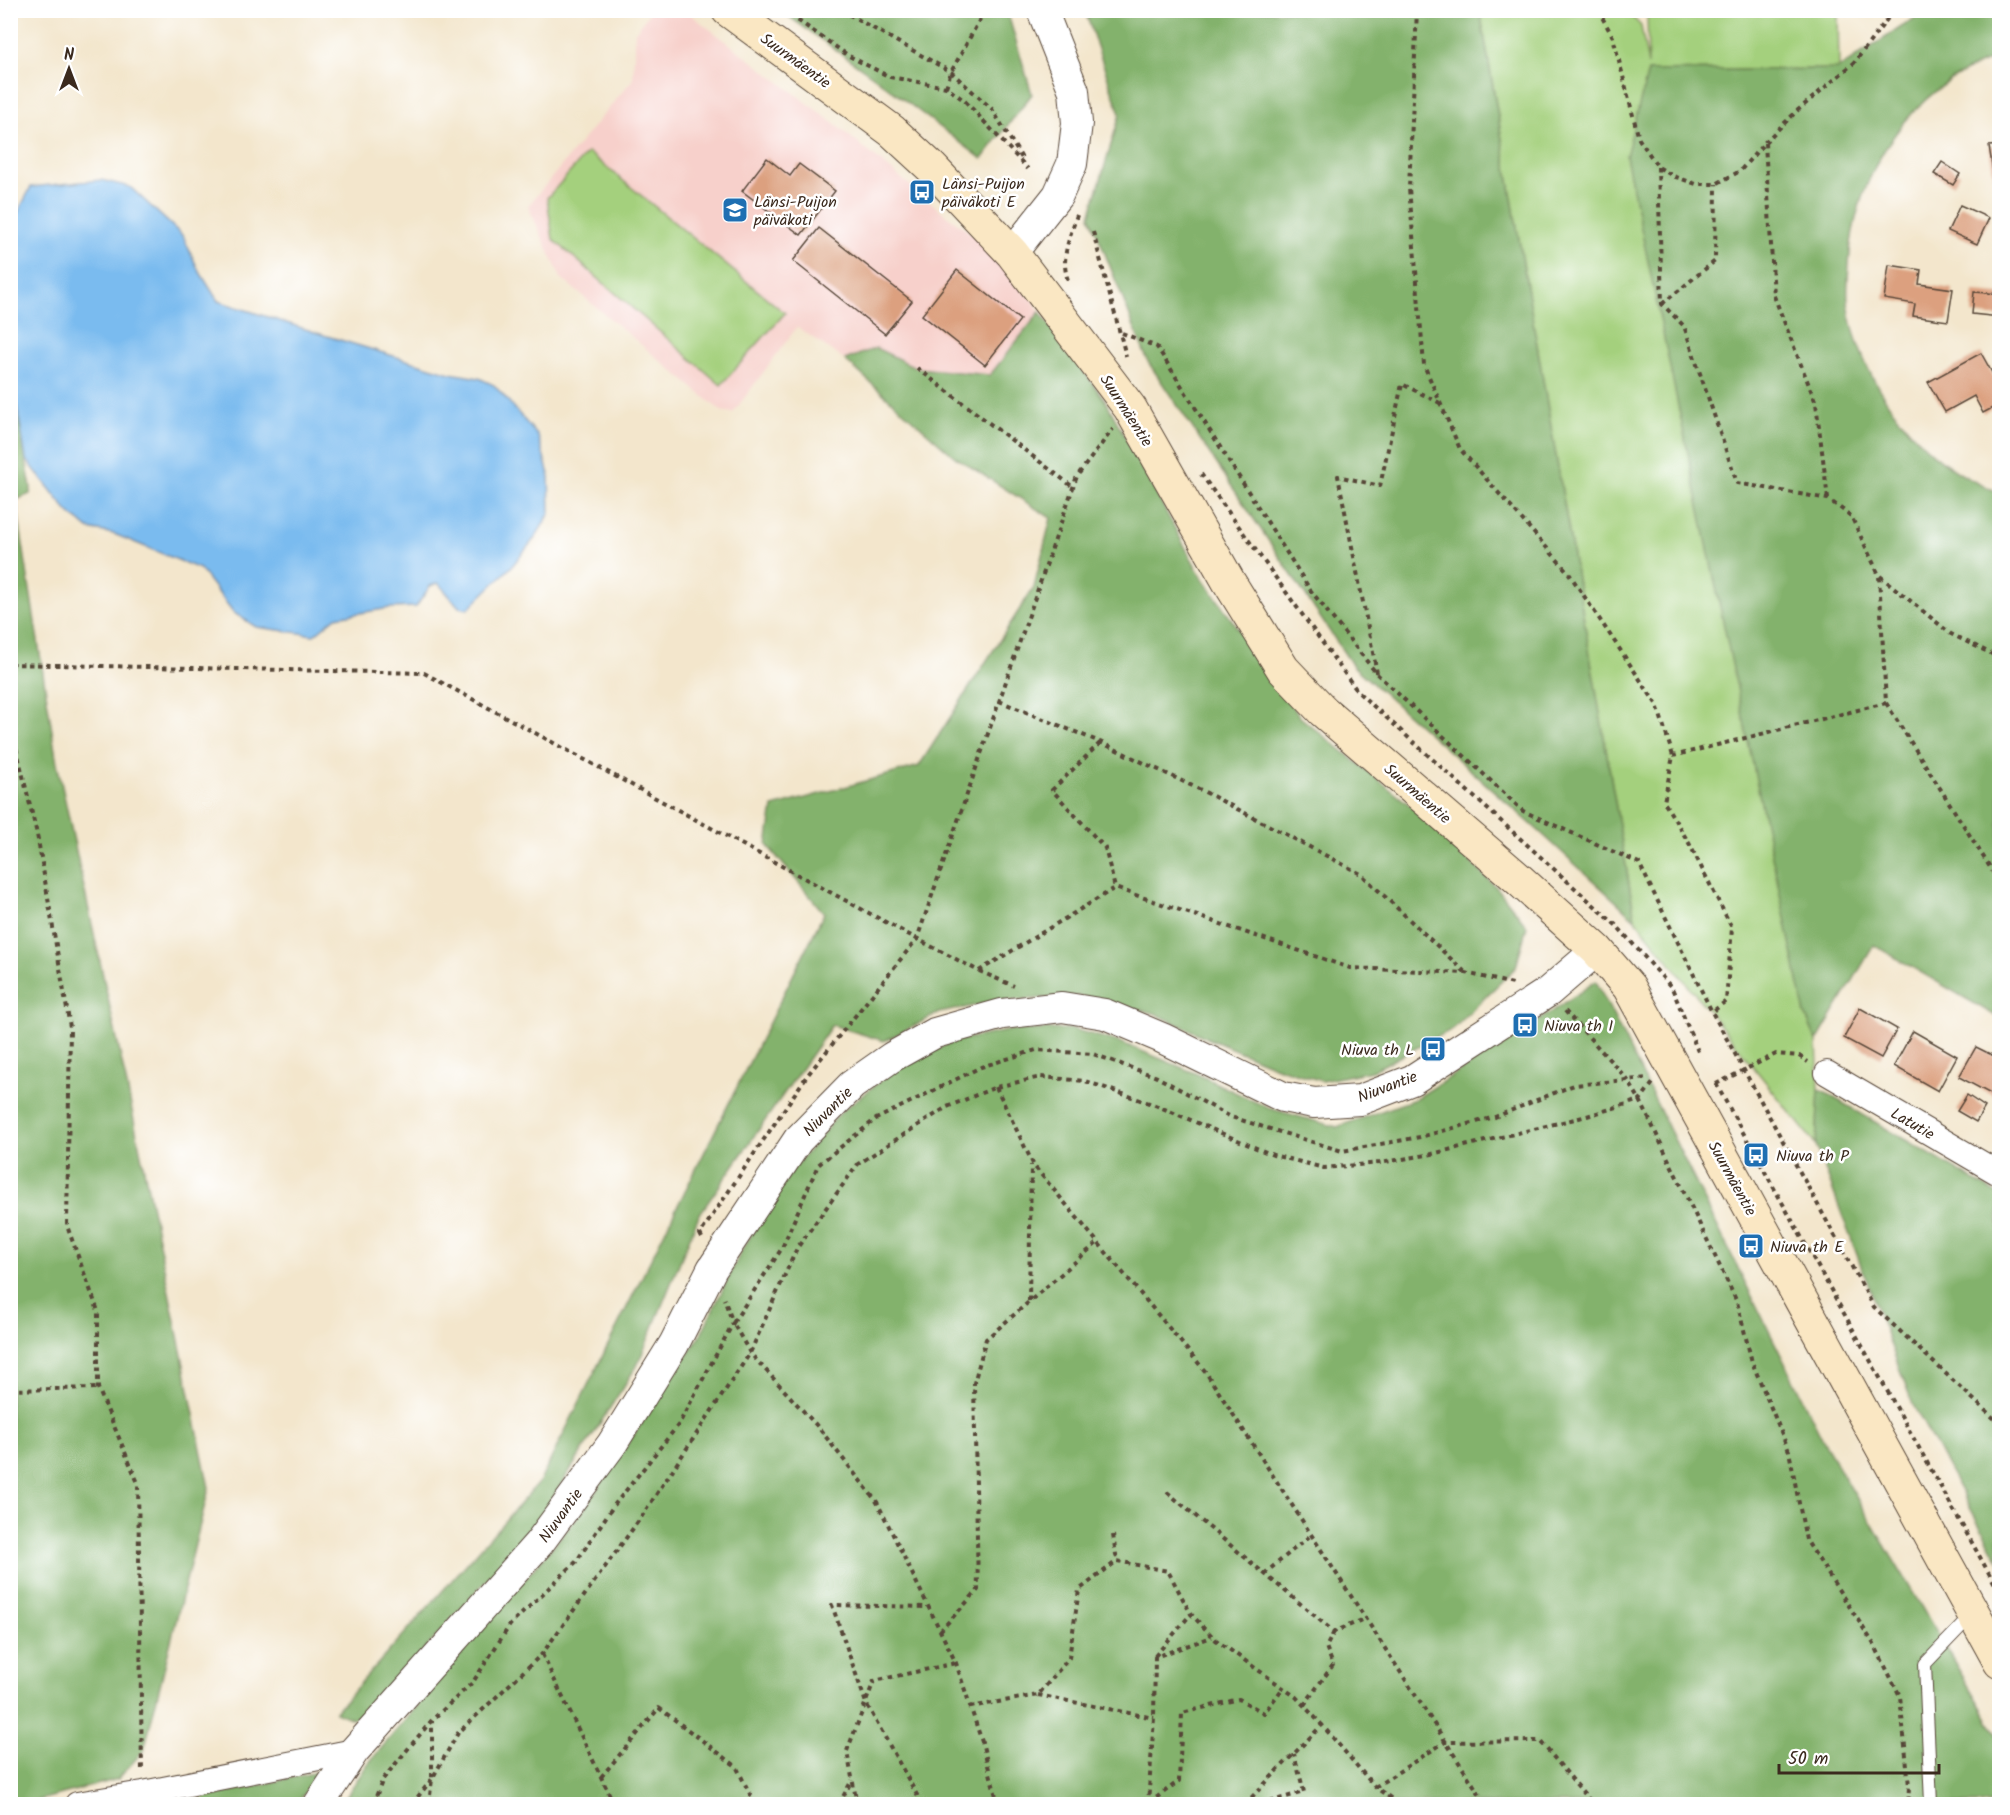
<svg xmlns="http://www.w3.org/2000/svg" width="2010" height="1815" font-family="Kalam,sans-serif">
	<rect width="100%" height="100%" fill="#fff"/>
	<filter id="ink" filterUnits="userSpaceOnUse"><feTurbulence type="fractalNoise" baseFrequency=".0167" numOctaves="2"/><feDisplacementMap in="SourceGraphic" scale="12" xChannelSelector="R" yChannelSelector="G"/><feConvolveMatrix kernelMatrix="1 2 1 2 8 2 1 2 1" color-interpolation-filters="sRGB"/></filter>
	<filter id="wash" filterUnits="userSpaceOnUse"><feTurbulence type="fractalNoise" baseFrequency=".008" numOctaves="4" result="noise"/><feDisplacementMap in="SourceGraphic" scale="24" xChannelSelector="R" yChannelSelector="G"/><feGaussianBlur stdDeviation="1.35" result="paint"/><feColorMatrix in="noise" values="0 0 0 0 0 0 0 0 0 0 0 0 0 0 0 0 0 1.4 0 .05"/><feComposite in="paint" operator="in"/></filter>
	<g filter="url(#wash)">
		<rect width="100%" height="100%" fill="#f3e6cc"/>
		<path fill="#f7d0cb" d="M651 11H686L836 125 945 214 1005 258 1040 312 990 375 917 368 876 349 845 360 797 327 733 413 721 411 561 278 528 206 633 79 635 32Z"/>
		<g fill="#a4d07d" stroke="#707d4e" stroke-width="1.5">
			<path d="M1480 11H1627L1641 26 1648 65 1647 11H1838L1839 69 1648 71 1805 1014 1817 1041 1819 1089 1816 1145 1635 919Z"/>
			<path d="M588 152 785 313 721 385 553 239 547 198Z"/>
		</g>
		<g fill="#83b26c" stroke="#5f6e45" stroke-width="1.5">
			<path d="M1927 10 1999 11V57C1911 85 1853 175 1849 265 1848 277 1847 290 1848 302 1858 382 1922 466 1999 492V1018L1874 945 1817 1041 1805 1014 1626 156 1648 71 1838 69Z"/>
			<path d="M781 11H1007L1032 94 982 159 874 77Z"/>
			<path d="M1085 11H1480L1635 919 1541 833 1353 666 1148 362 1090 216 1120 114Z"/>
			<path d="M1040 312 1105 400 1201 576 1300 717 1421 814 1498 889 1527 926 1516 967 1453 1029 1372 1071 1322 1081 1279 1068 1207 1038 1154 1013 1078 996 998 1001 939 1013 884 1041 832 1025 699 1215 638 1364 536 1524 373 1708 353 1719 335 1712 540 1481 824 913 767 845 773 807 919 766 1034 587 1051 518 955 457 845 360 876 348 917 368 990 375Z"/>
			<path d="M10 371 31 488 30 494 16 500 57 763 127 1086 209 1488 144 1750 118 1779 25 1804H10Z"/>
			<path d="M1596 981 1827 1448 2000 1739 1999 1804H341L367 1765 582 1512 700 1336 742 1250 792 1170 842 1111 895 1070 954 1041 1012 1030 1073 1029 1122 1043 1195 1073 1268 1108 1337 1127 1415 1099 1516 1036Z"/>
			<path d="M1819 1089 1999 1195V1560L1913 1405 1816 1145Z"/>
			<path d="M322 1771 296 1804H175Z"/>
		</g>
		<path fill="#7abbef" stroke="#5a7286" stroke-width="1.5" d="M101 180 130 187 183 236 198 269 218 301 327 336 450 373 479 378 494 385 509 402 538 436 549 474 550 513 535 538 512 566 468 609 459 607 438 583 430 586 416 607 390 608 336 617 314 635 256 627 234 613 200 569 114 534 88 529 68 512 26 459 11 371V245L13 222 31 187Z"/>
		<g id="blocks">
			<g fill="#dca07f">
				<path d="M2000 145V177L1994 178 1989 146Z"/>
				<path d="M767 158 790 176 799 164 835 191 801 235 742 191Z"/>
				<path d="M1942 162 1960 174 1953 185 1934 174Z"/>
				<path d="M1960 205 1989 218 1977 244 1948 231Z"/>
				<path d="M819 228 912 301 885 334 793 261Z"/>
				<path d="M1889 265 1921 270 1919 284 1953 289 1948 321 1913 316 1915 304 1884 299Z"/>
				<path d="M957 270 1020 320 985 365 922 315Z"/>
				<path d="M1974 292 2000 294V317L1972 314Z"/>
				<path d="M1981 353 2000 387V404L1983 413 1974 396 1945 412 1928 382Z"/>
				<path d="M1860 1008 1897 1029 1881 1058 1844 1038Z"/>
				<path d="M1913 1031 1957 1056 1938 1091 1894 1066Z"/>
				<path d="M1976 1047 2000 1059V1099L1959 1077Z"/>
				<path d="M1967 1095 1985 1107 1976 1122 1957 1111Z"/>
			</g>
		</g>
	</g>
	<g filter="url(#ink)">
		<use href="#blocks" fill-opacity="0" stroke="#574638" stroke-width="1.5"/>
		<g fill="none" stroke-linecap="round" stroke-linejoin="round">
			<g stroke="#574638" stroke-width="14">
				<path id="service" d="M1931 1804 1925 1664 1972 1615"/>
			</g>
			<g stroke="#574638" stroke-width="26">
				<g id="minor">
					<path d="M1827 1073 2000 1174"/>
					<path d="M77 1804 143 1793 354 1751"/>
				</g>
			</g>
			<g stroke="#574638" stroke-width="32">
				<g id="tertiary">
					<path d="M1012 253 1058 195 1072 164 1077 123 1074 91 1042 10"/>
					<path d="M319 1804 354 1751 539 1543 612 1444 674 1344 712 1269 798 1140 852 1085 892 1057 935 1033 1002 1014 1062 1007 1105 1014 1162 1038 1283 1097 1314 1103 1360 1100 1412 1080 1548 992 1597 950"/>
				</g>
			</g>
			<g stroke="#574638" stroke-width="35">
				<path id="secondary" d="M728 10 892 131 931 167 1012 253 1130 408 1229 582 1283 669 1323 711 1515 876 1597 950 1629 987 2000 1662"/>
			</g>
			<g stroke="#574638" stroke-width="4" stroke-dasharray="4.5 4.5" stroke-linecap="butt">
				<path d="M783 10 849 56 890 77 946 87 965 101 1028 169"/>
				<path d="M841 10 951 72 992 109 1023 160"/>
				<path d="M1417 10 1409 188 1424 365 1460 449 1568 572 1657 705 1673 756 1664 802 1689 843 1732 928 1726 1001 1712 1012"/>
				<path d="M1598 10 1613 37 1639 139 1658 167 1673 176 1696 184H1716L1740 171 1765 142 1798 110 1854 63 1894 10"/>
				<path d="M946 87 951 72 985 10"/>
				<path d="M1765 143 1774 296 1816 403 1828 499"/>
				<path d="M1658 167 1662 304 1684 326 1737 483 1828 499 1851 516 1879 575 1886 703 1673 756"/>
				<path d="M1093 232 1126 356"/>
				<path d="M1068 280C1060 259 1070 236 1077 215"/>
				<path d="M1662 304 1715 261 1716 184"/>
				<path d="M1122 333 1157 347 1311 591 1377 674 1523 811 1639 863 1712 1012 1874 1307 2000 1424"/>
				<path d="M917 368 1073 487"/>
				<path d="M1201 474 1358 692 1617 926 1672 988 1699 1054"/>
				<path d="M1880 576 1951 634 2000 658"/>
				<path d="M10 664 424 673 917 939 979 971 1014 986"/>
				<path d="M1377 673 1338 476 1380 486 1402 384 1440 403"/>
				<path d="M999 701 1100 742 1203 791 1361 874 1466 973"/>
				<path d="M1886 703 2000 883"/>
				<path d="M10 722 37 834 70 1027 67 1226 98 1311V1388L138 1483 142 1773"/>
				<path d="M1100 743 1052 790 1105 848 1115 888"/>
				<path d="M979 971 1115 888 1350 968 1466 973 1513 984"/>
				<path d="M1565 1011 1627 1079 1640 1100 1737 1302 1752 1362 1789 1451 1806 1540 1875 1646 1900 1696 1909 1786 1908 1804"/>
				<path d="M1716 1084 2000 1593"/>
				<path d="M1716 1084 1776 1054 1799 1056 1808 1062"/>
				<path d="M996 1087 1034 1166 1205 1371 1486 1804"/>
				<path d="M702 1238 700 1234 806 1077 917 939 1077 476 1113 429"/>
				<path d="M1029 1301 1031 1165"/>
				<path d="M10 1390 98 1388"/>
				<path d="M1167 1492 1334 1632 1364 1619"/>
				<path d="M1113 1535 1117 1561"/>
				<path d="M1264 1574 1311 1535"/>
				<path d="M940 1631 978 1590 974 1383 986 1339 1097 1243"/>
				<path d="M542 1654 614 1804"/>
				<path d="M1155 1656 1191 1614"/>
				<path d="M1038 1695 1154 1718"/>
				<path d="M1304 1705 1333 1665 1326 1647 1334 1632"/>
				<path d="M970 1707 1038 1695 1069 1658 1079 1590 1117 1561 1168 1571 1191 1614 1216 1640 1296 1697 1322 1725"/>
				<path d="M601 1777 659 1708 736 1766 755 1804"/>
				<path d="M1375 1787 1445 1742 1540 1741 1593 1804"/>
				<path d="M1149 1803 1179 1781 1182 1713 1239 1699 1264 1713 1283 1688"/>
				<path d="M373 1804 383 1779 432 1720 473 1682 510 1625 576 1562 612 1508 679 1424 733 1323 724 1299"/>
				<path d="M412 1804 432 1779 458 1733 542 1654 642 1516 750 1353 797 1248 858 1164 947 1107 996 1087 1041 1077 1085 1081 1155 1105 1273 1155 1324 1168 1380 1163 1432 1154 1587 1116 1640 1100 1653 1083"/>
				<path d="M429 1804 432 1779V1721"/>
				<path d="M839 1804 852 1780"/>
				<path d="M857 1804 847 1751 874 1681 956 1663"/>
				<path d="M922 1804 866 1703 832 1605 928 1607"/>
				<path d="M998 1804 982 1742 956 1663 877 1502 818 1427 750 1353 733 1323 782 1248 818 1165 876 1119 981 1067 1036 1050 1093 1054 1157 1077 1231 1117 1342 1151 1420 1137 1495 1117 1574 1085 1648 1078"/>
				<path d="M1148 1804 1154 1718 1155 1657 1212 1637"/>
				<path d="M1245 1804 1322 1725 1375 1787 1399 1804"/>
				<path d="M1261 1804 1304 1792 1294 1754"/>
			</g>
			<use href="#service" stroke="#fff" stroke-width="12"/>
			<use href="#minor" stroke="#fff" stroke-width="24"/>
			<use href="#tertiary" stroke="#fff" stroke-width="30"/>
			<use href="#secondary" stroke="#fae7c3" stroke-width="33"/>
		</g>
	</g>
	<defs>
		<g id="bus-square" transform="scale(1.35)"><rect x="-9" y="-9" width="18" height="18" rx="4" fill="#1f6fb2" stroke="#fff"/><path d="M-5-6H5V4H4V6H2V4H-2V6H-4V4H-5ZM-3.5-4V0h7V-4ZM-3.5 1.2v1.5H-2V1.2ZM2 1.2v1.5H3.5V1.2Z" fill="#fff"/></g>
		<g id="school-square" transform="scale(1.35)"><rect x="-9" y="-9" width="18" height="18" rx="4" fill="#1f6fb2" stroke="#fff"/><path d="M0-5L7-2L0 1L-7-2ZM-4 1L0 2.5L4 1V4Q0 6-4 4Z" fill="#fff"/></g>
	</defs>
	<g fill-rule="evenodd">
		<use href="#bus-square" x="922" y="192"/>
		<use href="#school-square" x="735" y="210"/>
		<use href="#bus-square" x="1525" y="1025"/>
		<use href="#bus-square" x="1433" y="1049"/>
		<use href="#bus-square" x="1756" y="1155"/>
		<use href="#bus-square" x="1751" y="1246"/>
	</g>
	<g text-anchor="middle" stroke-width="5" stroke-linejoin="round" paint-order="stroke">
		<g font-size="16" fill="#3b2a1e" stroke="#fff">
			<text transform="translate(796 60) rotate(36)" y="6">Suurmäentie</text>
			<text transform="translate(1127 410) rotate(57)" y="6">Suurmäentie</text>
			<text transform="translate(1418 793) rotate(41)" y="6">Suurmäentie</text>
			<text transform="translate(1387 1086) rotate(-21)" y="6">Niuvantie</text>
			<text transform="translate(827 1111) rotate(-45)" y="6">Niuvantie</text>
			<text transform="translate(1913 1123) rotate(30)" y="6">Latutie</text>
			<text transform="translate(1733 1178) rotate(61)" y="6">Suurmäentie</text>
			<text transform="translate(560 1515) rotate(-54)" y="6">Niuvantie</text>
		</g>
		<g font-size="16" fill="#3b2a1e" stroke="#fff" text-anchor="start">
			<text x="942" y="189">Länsi-Puijon<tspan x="942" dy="18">päiväkoti E</tspan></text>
			<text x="754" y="207">Länsi-Puijon<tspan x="754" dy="18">päiväkoti</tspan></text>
			<text x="1544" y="1031">Niuva th I</text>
			<text x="1414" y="1055" text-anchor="end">Niuva th L</text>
			<text x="1776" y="1161">Niuva th P</text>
			<text x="1770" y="1252">Niuva th E</text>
		</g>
	</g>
	<rect width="2010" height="1815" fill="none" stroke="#fff" stroke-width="36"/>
	<g transform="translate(69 69)" stroke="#ffffff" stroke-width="4.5" paint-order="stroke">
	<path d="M0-4.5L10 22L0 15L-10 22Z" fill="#3b2a1e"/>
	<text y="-9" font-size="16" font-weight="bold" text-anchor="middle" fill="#3b2a1e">N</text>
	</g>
	<path d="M1779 1764v9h160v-9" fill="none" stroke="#3b2a1e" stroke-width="3"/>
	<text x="1788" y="1764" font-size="18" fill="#3b2a1e" stroke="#ffffff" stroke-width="4.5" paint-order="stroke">50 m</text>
</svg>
